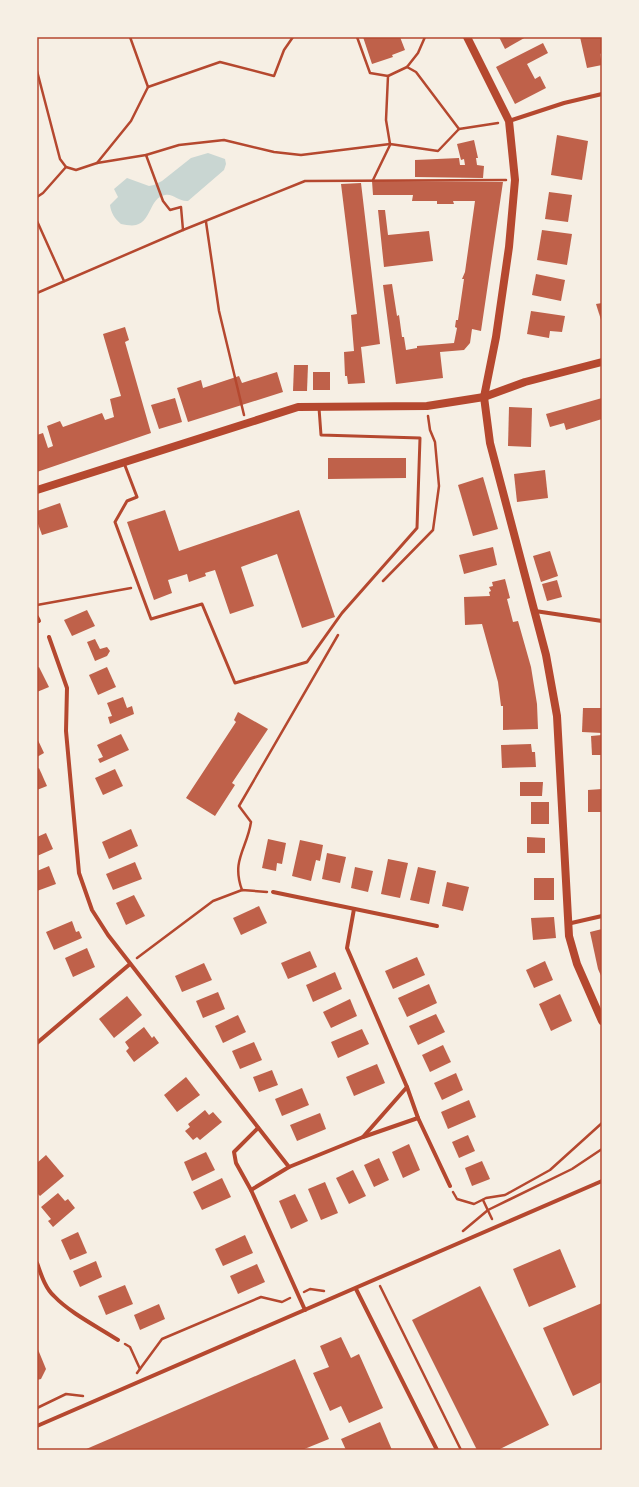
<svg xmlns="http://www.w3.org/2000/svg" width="639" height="1487" font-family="Rubik,sans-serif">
	<rect width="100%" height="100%" fill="#f6efe4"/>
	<path fill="#c9d6d2" d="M208 153 225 159 226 164 224 170 188 201C179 202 173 193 165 195 149 198 152 221 136 225 132 226 126 225 121 224 115 219 111 213 110 205L118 197 114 189 127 178 149 186 154 185 162 181 191 158Z"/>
	<g fill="#bf614a">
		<path d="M363 37H400L405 50 392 55 393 57 372 64Z"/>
		<path d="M499 37H526L505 49Z"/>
		<path d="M580 37H602V53L600 54 602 65 587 68Z"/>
		<path d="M543 43 548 53 527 64 535 79 540 76 546 88 515 104 496 67Z"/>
		<path d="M557 135 588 141 582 180 551 175Z"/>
		<path d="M474 140 478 158H476L477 165 484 166 483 178 415 177V160L459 158 460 165H465L464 159 461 160 457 144Z"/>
		<path d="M372 181 503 182 481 331 472 329 470 343 464 350 440 352 443 378 396 384 383 285 392 284 397 316 399 315 402 337H404L406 350 417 348V346L454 343 457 328 455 327 456 320H458L464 279H462L465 272 475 201H453L454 204H437V201H412L413 195H373Z"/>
		<path d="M361 183 380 344 361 347 365 383 348 384 347 376H345L344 352 354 351 351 315 357 314 341 184Z"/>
		<path d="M549 192 572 195 568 222 545 219Z"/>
		<path d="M378 210H385L388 235 429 231 433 261 384 267Z"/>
		<path d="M542 230 572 234 567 265 537 260Z"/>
		<path d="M536 274 565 280 561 301 532 295Z"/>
		<path d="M602 303V323L596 304Z"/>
		<path d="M531 311 565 316 562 332 550 331 549 338 527 334Z"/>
		<path d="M125 327 129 340 125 342 151 433 37 472V435L43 433 48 448 53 446 47 426 60 421 63 427 102 413 105 420 114 417 110 399 121 396 103 334Z"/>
		<path d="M294 365H308L307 391H293Z"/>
		<path d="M277 372 283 392 188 422 177 388 201 380 203 388 239 376 242 383Z"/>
		<rect x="313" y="372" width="17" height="18"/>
		<path d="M175 398 182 422 159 429 151 405Z"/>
		<path d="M602 398V419L566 430 564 423 550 427 546 414Z"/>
		<path d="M509 407 532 408 531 447 508 446Z"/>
		<path d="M328 458H406V478L328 479Z"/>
		<path d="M545 470 548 498 517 502 514 474Z"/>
		<path d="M483 477 498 529 473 536 458 485Z"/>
		<path d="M60 503 68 527 42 535 37 521V511Z"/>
		<path d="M165 510 179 551 299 510 335 617 302 628 277 554 241 567 254 606 230 614 215 570 205 573 206 576 189 582 187 574 168 580 172 593 154 600 127 522Z"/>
		<path d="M493 547 497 565 464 574 459 555Z"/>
		<path d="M550 551 558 576 541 582 533 556Z"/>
		<path d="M505 579 510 598 507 599 513 622 518 621 531 667 537 704 538 729 503 730V706H501L498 682 482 624 465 625 464 597 490 596 489 592 491 591 489 587 493 586 492 582Z"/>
		<path d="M557 580 562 597 547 601 542 584Z"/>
		<path d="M87 610 95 626 72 636 64 620Z"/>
		<path d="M95 639 100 649 107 647 110 651 107 656 95 661 87 642Z"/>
		<path d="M39 667 49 687 37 692V668Z"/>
		<path d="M107 667 116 687 98 695 89 675Z"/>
		<path d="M123 697 127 708 132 706 134 714 110 724 108 717 112 716 107 703Z"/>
		<path d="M583 708H602V733L582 732Z"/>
		<path d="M238 712 268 729 232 783 235 785 215 816 186 798 236 722 234 720Z"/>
		<path d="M121 734 129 750 100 763 98 759 103 757 97 745Z"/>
		<path d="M602 735V755H592L591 736Z"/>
		<path d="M37 738 44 753 37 757Z"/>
		<path d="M531 744 532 752H535L536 767 502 768 501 745Z"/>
		<path d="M39 768 47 786 37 790V769Z"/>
		<path d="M115 769 123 786 103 795 95 778Z"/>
		<path d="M520 782H543L542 796H520Z"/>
		<path d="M602 789V812H588V790Z"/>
		<rect x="531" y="802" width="18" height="22"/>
		<path d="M131 829 138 846 109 859 102 842Z"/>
		<path d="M46 833 53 849 37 856V837Z"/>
		<path d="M527 837 545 838V853H527Z"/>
		<path d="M268 839 286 843 282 864 277 863 276 871 262 868Z"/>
		<path d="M300 840 323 845 320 861 316 860 311 881 292 876Z"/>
		<path d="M327 853 346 857 340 883 322 879Z"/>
		<path d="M388 859 408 863 400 898 381 894Z"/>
		<path d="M135 862 142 879 113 890 106 874Z"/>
		<path d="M49 866 56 884 37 891V871Z"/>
		<path d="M355 867 373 871 368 892 351 888Z"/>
		<path d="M418 867 436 871 429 904 410 900Z"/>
		<rect x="534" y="878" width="20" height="22"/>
		<path d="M447 882 469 887 463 911 442 906Z"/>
		<path d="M134 895 145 916 126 925 116 903Z"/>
		<path d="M259 906 267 923 241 935 233 918Z"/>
		<path d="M554 917 556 938 533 940 531 918Z"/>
		<path d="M72 921 76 932 79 931 82 938 54 950 46 932Z"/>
		<path d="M602 929V978L598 969 590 932Z"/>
		<path d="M87 948 95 967 73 977 65 958Z"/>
		<path d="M310 951 317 967 288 979 281 963Z"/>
		<path d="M417 957 425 975 393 989 385 971Z"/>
		<path d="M545 961 553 980 534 988 526 970Z"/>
		<path d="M204 963 212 980 182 992 175 976Z"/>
		<path d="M335 972 342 989 313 1002 306 985Z"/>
		<path d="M429 984 437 1003 407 1017 398 998Z"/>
		<path d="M218 992 225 1009 203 1018 196 1001Z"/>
		<path d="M560 994 572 1021 551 1031 539 1004Z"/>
		<path d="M127 996 142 1015 114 1038 99 1019Z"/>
		<path d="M350 999 357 1016 331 1028 323 1012Z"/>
		<path d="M436 1014 445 1032 418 1045 409 1026Z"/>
		<path d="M238 1015 246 1032 223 1043 215 1026Z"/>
		<path d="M144 1027 152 1038 154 1036 159 1043 134 1062 126 1051 129 1048 125 1042Z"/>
		<path d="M362 1029 369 1044 338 1058 331 1042Z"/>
		<path d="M254 1042 262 1060 240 1069 232 1051Z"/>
		<path d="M443 1045 451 1062 430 1072 422 1055Z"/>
		<path d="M377 1064 385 1083 354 1096 346 1077Z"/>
		<path d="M272 1070 278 1085 259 1092 253 1077Z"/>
		<path d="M456 1073 463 1090 442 1100 434 1083Z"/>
		<path d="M186 1077 200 1095 177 1112 164 1095Z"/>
		<path d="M302 1088 309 1105 282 1116 275 1099Z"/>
		<path d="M469 1100 476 1117 448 1129 441 1112Z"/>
		<path d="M205 1110 209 1115 213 1112 222 1122 200 1140 197 1137 193 1140 185 1131 190 1127 188 1124Z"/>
		<path d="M320 1113 326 1129 297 1141 290 1125Z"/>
		<path d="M468 1135 475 1151 459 1158 452 1142Z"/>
		<path d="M409 1144 420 1170 403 1178 392 1152Z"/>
		<path d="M206 1152 215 1170 192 1181 184 1162Z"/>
		<path d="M46 1155 64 1176 40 1196 37 1193V1163Z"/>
		<path d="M379 1158 389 1180 374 1187 364 1165Z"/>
		<path d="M482 1161 490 1179 472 1186 465 1168Z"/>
		<path d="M353 1170 366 1196 349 1204 336 1178Z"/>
		<path d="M222 1178 231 1197 202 1210 193 1192Z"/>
		<path d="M325 1182 338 1213 321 1220 308 1189Z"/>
		<path d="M58 1193 65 1201 68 1199 75 1208 53 1227 48 1221 51 1219 41 1207Z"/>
		<path d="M295 1194 308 1221 291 1229 279 1201Z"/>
		<path d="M78 1232 87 1253 70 1260 61 1240Z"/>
		<path d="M245 1235 253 1253 223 1266 215 1249Z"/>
		<path d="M560 1249 576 1287 529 1307 513 1269Z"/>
		<path d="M96 1261 102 1277 80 1287 73 1271Z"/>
		<path d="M257 1264 265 1282 238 1294 230 1276Z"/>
		<path d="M125 1285 133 1304 106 1315 98 1296Z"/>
		<path d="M480 1286 549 1425 498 1450H477L412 1320Z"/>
		<path d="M602 1303V1382L573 1396 543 1328Z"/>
		<path d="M159 1304 165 1319 140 1330 134 1315Z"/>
		<path d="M341 1337 351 1358 359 1354 383 1408 349 1423 341 1406 330 1411 313 1373 329 1367 320 1346Z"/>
		<path d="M37 1347 46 1369 41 1379 37 1380Z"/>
		<path d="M295 1359 329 1439 302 1450H84Z"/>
		<path d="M380 1422 392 1450H346L341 1439Z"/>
	</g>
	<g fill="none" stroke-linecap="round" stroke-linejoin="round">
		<g stroke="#b5482f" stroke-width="2.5">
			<path d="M130 37 148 87 220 62 274 76 284 50 293 37"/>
			<path d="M357 37 370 73 388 76 386 120 390 144"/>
			<path d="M407 67 418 53 425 37"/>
			<path d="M37 71 60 159 66 167 76 170 97 163 146 155 179 145 224 140 274 152 301 155 390 144 438 151 459 129 498 123"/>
			<path d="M388 76 407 67 416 72 459 129"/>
			<path d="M146 155 163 201 170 210 181 207 183 230"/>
			<path d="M97 163 131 121 148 87"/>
			<path d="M373 180 390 145"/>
			<path d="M37 197 43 193 66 167"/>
			<path d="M37 221 64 281"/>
			<path d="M206 222 219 311 244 415"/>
			<path d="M37 293 183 230 305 181 506 180"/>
			<path d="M383 581 433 530 439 486 435 442 430 430 428 416"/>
			<path d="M37 605 131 588"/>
			<path d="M242 890C231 860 247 849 251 822L239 806 338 635"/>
			<path d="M137 958 213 901 242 890 267 892"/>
			<path d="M453 1192 457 1199 474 1204 486 1198 505 1195 550 1170 602 1123"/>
			<path d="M483 1200 492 1219"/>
			<path d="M463 1231 488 1210 572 1169 602 1149"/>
			<path d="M380 1286 461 1450"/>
			<path d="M304 1292 310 1289 324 1291"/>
			<path d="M125 1344 130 1347 140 1369"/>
			<path d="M137 1373 162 1339 261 1297 282 1302 290 1298"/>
			<path d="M37 1408 66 1394 83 1396"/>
		</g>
		<path stroke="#b5482f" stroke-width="3" d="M124 463 137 497 127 501 115 522 151 619 202 604 235 683 307 662 342 613 417 528 420 438 321 435 319 408"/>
		<g stroke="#b5482f" stroke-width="4">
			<path d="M509 121 564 103 602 94"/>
			<path d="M535 611 602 621"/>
			<path d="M37 617 39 621"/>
			<path d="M49 637 67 688 66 731 79 873 92 910 108 935 289 1167"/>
			<path d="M273 892 437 926"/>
			<path d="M354 909 347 948 407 1087 418 1118 450 1186"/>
			<path d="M567 924 602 916"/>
			<path d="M37 1043 130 964"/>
			<path d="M258 1128 234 1152 236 1163 251 1190 305 1310"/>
			<path d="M363 1137 407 1087"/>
			<path d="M251 1190 289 1167 363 1137 418 1118"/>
			<path d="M37 1263C41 1274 45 1288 54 1296 70 1313 98 1327 118 1340"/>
			<path d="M356 1289 437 1450"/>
			<path d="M37 1426 602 1181"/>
		</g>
		<g stroke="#b5482f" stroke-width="8">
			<path d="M467 37 509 121 515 180 509 247 496 337 484 397 490 443 546 655 557 716 569 936 577 964 602 1021"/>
			<path d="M37 490 298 407 427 406 484 397 525 382 602 362"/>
		</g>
	</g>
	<rect width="639" height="1487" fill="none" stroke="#f6efe4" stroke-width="76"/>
	<rect x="38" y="38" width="563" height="1411" fill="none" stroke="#b5482f" stroke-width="1.5"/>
</svg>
